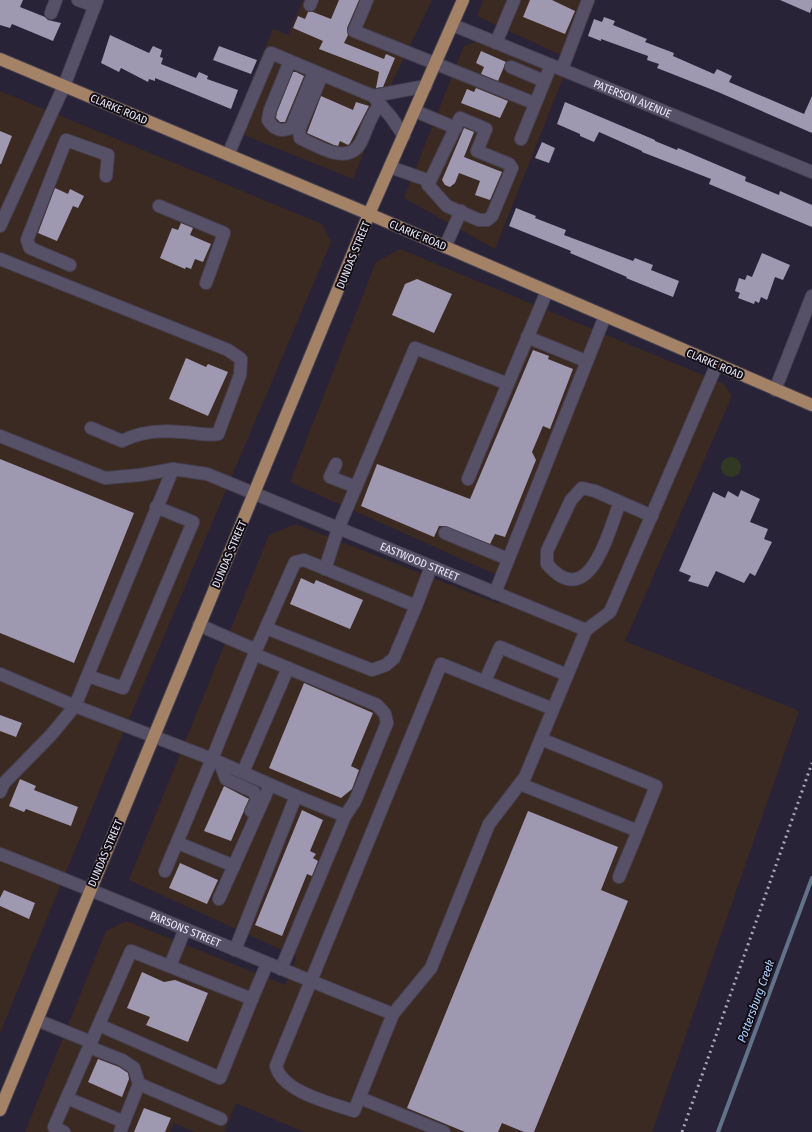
<svg xmlns="http://www.w3.org/2000/svg" width="812" height="1132" font-family="'Fira Sans Condensed',sans-serif">
	<rect width="100%" height="100%" fill="#292337"/>
	<g fill="#3b2a21">
		<path d="M303 0H432L391 85 353 179 232 130 273 29 288 35Z"/>
		<path d="M483 0H596L571 60 477 16Z"/>
		<path d="M478 41 564 75 495 249 404 198 464 46Z"/>
		<path d="M0 91 322 224 331 242 115 752 0 1033Z"/>
		<path d="M400 249 724 384 732 396 625 641 799 711 652 1132H304L236 1103 224 1132H195L174 1123 170 1132H25L106 931 126 921 285 985 297 957 129 880 269 535 296 524 499 604 508 580 290 482 376 262Z"/>
	</g>
	<circle fill="#313824" cx="731" cy="467" r="10"/>
	<g fill="none" stroke-linecap="round" stroke-linejoin="round">
		<path stroke="#627389" stroke-width="4" d="M718 1132 812 878"/>
	</g>
	<g fill="#9f98b1">
		<path d="M0 0H23L20 7 45 17 48 20 61 23 53 41 12 24 10 28 0 25Z"/>
		<path d="M339 0H359L347 28 348 35 344 43 384 59 386 54 395 58 383 87 376 88 379 72 319 49 323 41 293 28 298 16 305 19 308 12H313L331 19Z"/>
		<path d="M530 0H552L575 11 565 34 523 17Z"/>
		<path d="M780 0H812V7L810 13Z"/>
		<path d="M604 17 615 21 613 25 647 39 645 42 674 53 673 56 714 74 717 69 732 76 729 82 804 114 812 96V133L718 92 657 68 659 64 647 60 648 56 601 39V41L588 36 594 19 602 22Z"/>
		<path d="M110 35 149 53 153 46 162 50 160 57 163 58 161 64 196 78 199 72 208 76 207 79 238 90 231 109 155 78V81L149 79 148 82 121 68 119 72 101 63Z"/>
		<path d="M219 46 257 60 251 74 213 60Z"/>
		<path d="M481 51 506 62 498 81 481 74 484 67 476 63Z"/>
		<path d="M293 72H296L304 76 285 122H280L276 118 277 112Z"/>
		<path d="M476 88 508 101 500 118 461 103 467 89 474 92Z"/>
		<path d="M321 96 353 110 356 102 369 106 350 143 348 145 340 141 338 146 334 145 307 133Z"/>
		<path d="M565 102 655 140V141L677 150 678 148 746 177 745 181 755 185 779 195 780 191 812 205V227L709 184 711 179 642 152V151L599 132 594 142 580 136V134L557 124Z"/>
		<path d="M464 128 474 132 464 157 502 172 490 200 475 195 480 181 459 173 455 183 450 187 445 185 442 180Z"/>
		<path d="M0 131 12 136 1 164H0Z"/>
		<path d="M542 142 555 148 549 163 535 158Z"/>
		<path d="M55 188 68 194 70 189 84 196 78 208 73 206 57 241 38 233Z"/>
		<path d="M516 208 536 216 535 218 566 230 564 235 633 261 635 258 653 265 651 270 679 281 673 297 626 278 627 277 570 253 571 251 509 226Z"/>
		<path d="M181 223 193 228 190 235 211 244 203 262 195 259 191 269 186 267 185 269 160 258 172 228 178 230Z"/>
		<path d="M762 253 790 265 783 280 775 277 767 300 761 297 759 303 755 301 754 304 738 298 740 293 735 291 739 278 745 280 747 275 752 277Z"/>
		<path d="M417 279 452 294 434 333 392 315 405 284Z"/>
		<path d="M533 350 549 356 548 359 573 369 550 429 543 426 532 452 536 460 505 537 495 534 490 544 444 526H439L434 537 361 506 377 464 470 499Z"/>
		<path d="M186 358 206 367 208 364 228 372 208 416 169 399Z"/>
		<path d="M0 459 134 513 74 663 0 633Z"/>
		<path d="M741 490 760 499 750 522 768 529 764 539 772 542 755 576 750 573 744 583 716 571 708 587 688 581 691 576 679 571 713 492 725 498 728 491 738 497Z"/>
		<path d="M301 578 314 584 316 580 363 600 350 629 290 604Z"/>
		<path d="M304 683 373 713 351 766 359 770 352 789 341 798 269 768Z"/>
		<path d="M0 715 22 723 16 737 0 731Z"/>
		<path d="M20 779 36 786 34 790 78 807 71 826 26 809 24 812 9 806Z"/>
		<path d="M224 786 249 799 231 841 204 831Z"/>
		<path d="M302 810 323 820 310 851 316 854 313 858 318 861 312 876 307 874 282 936 255 925Z"/>
		<path d="M528 811 618 847 601 890 628 901 534 1132H524L502 1123 498 1132H465L407 1108Z"/>
		<path d="M180 863 218 880 207 904 169 888Z"/>
		<path d="M4 890 35 903 29 919 0 906V898Z"/>
		<path d="M142 972 164 982 175 980 208 993 188 1042 146 1025 150 1017 127 1008Z"/>
		<path d="M98 1059 119 1067 128 1073 129 1079 122 1097 88 1082Z"/>
		<path d="M144 1108 171 1118 165 1132H134Z"/>
	</g>
	<g fill="none" stroke-linecap="round" stroke-linejoin="round">
		<g stroke="#464151" stroke-width="14">
			<g id="minor">
				<path d="M78 0 95 6"/>
				<path d="M367 0 354 31 534 103"/>
				<path d="M310 5 312 0"/>
				<path d="M51 13 56 0"/>
				<path id="s1" d="M453 25 812 172"/>
				<path d="M496 43 514 0"/>
				<path d="M290 61 270 110 268 120C274 130 281 132 291 128L314 72"/>
				<path d="M511 67 544 81"/>
				<path d="M562 69 588 0"/>
				<path d="M322 75 299 130 300 138C316 145 348 167 361 142 368 127 369 118 380 104"/>
				<path d="M373 96 426 86"/>
				<path d="M415 111 456 128"/>
				<path d="M460 118 486 129 477 151 509 164 512 168 492 216 487 220H479L447 206 428 185Z"/>
				<path d="M521 139 551 65"/>
				<path d="M228 155 271 53 373 96 391 117 404 136"/>
				<path d="M390 167 430 181"/>
				<path d="M159 206 224 233 206 283"/>
				<path d="M0 226 64 86 97 0"/>
				<path d="M445 247 461 211"/>
				<path d="M0 259 228 350 241 359 240 375 218 434C203 436 194 432 180 432 161 430 139 432 122 441L91 428"/>
				<path d="M70 265 30 248 27 240 66 140 108 155 106 176"/>
				<path d="M527 337 586 361"/>
				<path d="M775 390 812 296"/>
				<path id="s2" d="M0 436 105 478 140 475 173 469 207 474 586 630"/>
				<path d="M336 464 330 477 356 487"/>
				<path d="M468 479 547 291"/>
				<path d="M620 502C608 533 589 613 547 564V551L571 500 582 488 595 491 652 516"/>
				<path d="M445 533 508 559"/>
				<path d="M325 569 338 529 415 348 508 384"/>
				<path d="M495 593 605 316"/>
				<path d="M199 625 256 650 295 562 304 560 416 606 431 567"/>
				<path d="M266 628 372 670 386 665 394 658 416 606"/>
				<path d="M254 654 377 705 385 714 387 723 355 801 345 816"/>
				<path d="M0 674 75 706 212 759 256 650"/>
				<path d="M88 676 123 688 193 522 156 507"/>
				<path d="M485 681 500 647 567 675"/>
				<path d="M553 709 441 664 276 1066C282 1092 331 1103 354 1111L393 1014 431 968 489 824 525 777 586 630 610 612 717 364"/>
				<path d="M541 739 656 786 638 831"/>
				<path d="M220 763 226 779 254 792 257 800 251 811"/>
				<path d="M243 772 288 668"/>
				<path d="M520 784 638 831 619 877"/>
				<path d="M0 792 4 783 51 735 75 706 173 469"/>
				<path d="M178 843 234 866"/>
				<path id="s3" d="M0 854C132 905 261 962 393 1014"/>
				<path d="M165 871 212 759 296 796 235 950"/>
				<path d="M219 899 270 785"/>
				<path d="M170 966 185 929"/>
				<path d="M281 969 345 816 296 796"/>
				<path d="M37 1020 91 1042"/>
				<path d="M99 1025 220 1078 252 999"/>
				<path d="M89 1047 122 1060 134 1068 139 1084"/>
				<path d="M67 1098 124 1122"/>
				<path d="M360 1098 444 1132"/>
				<path d="M64 1132 54 1127 131 951 252 999 267 964"/>
				<path d="M120 1132 139 1084 221 1119"/>
			</g>
		</g>
		<g stroke="#464151" stroke-width="14">
			<g id="major">
				<path d="M0 59 369 214 812 405"/>
				<path d="M0 1110 369 214 463 0"/>
			</g>
		</g>
		<use href="#minor" stroke="#575168" stroke-width="12"/>
		<use href="#major" stroke="#a48266" stroke-width="12"/>
		<path stroke="#aca8b7" stroke-width="3" stroke-dasharray="2 4" stroke-linecap="butt" d="M682 1132 812 763"/>
	</g>
	<g text-anchor="middle" stroke-width="4" stroke-linejoin="round" paint-order="stroke">
		<g font-size="11" fill="#eae7f4" stroke="#110e17">
			<text dy="4" stroke="none"><textPath href="#s1" startOffset="194">PATERSON AVENUE</textPath></text>
			<text transform="translate(119 109) rotate(23)" y="4">CLARKE ROAD</text>
			<text transform="translate(418 235) rotate(23)" y="4">CLARKE ROAD</text>
			<text transform="translate(353 255) rotate(-68)" y="4">DUNDAS STREET</text>
			<text transform="translate(715 364) rotate(23)" y="4">CLARKE ROAD</text>
			<text transform="translate(229 554) rotate(-67)" y="4">DUNDAS STREET</text>
			<text dy="4" stroke="none"><textPath href="#s2" startOffset="446">EASTWOOD STREET</textPath></text>
			<text transform="translate(105 853) rotate(-67)" y="4">DUNDAS STREET</text>
			<text dy="4" stroke="none"><textPath href="#s3" startOffset="200">PARSONS STREET</textPath></text>
		</g>
		<g font-size="12" font-style="italic" fill="#b0d2fd" stroke="#110e17">
			<text transform="translate(756 1001) rotate(-70)" y="4">Pottersburg Creek</text>
		</g>
	</g>
</svg>
